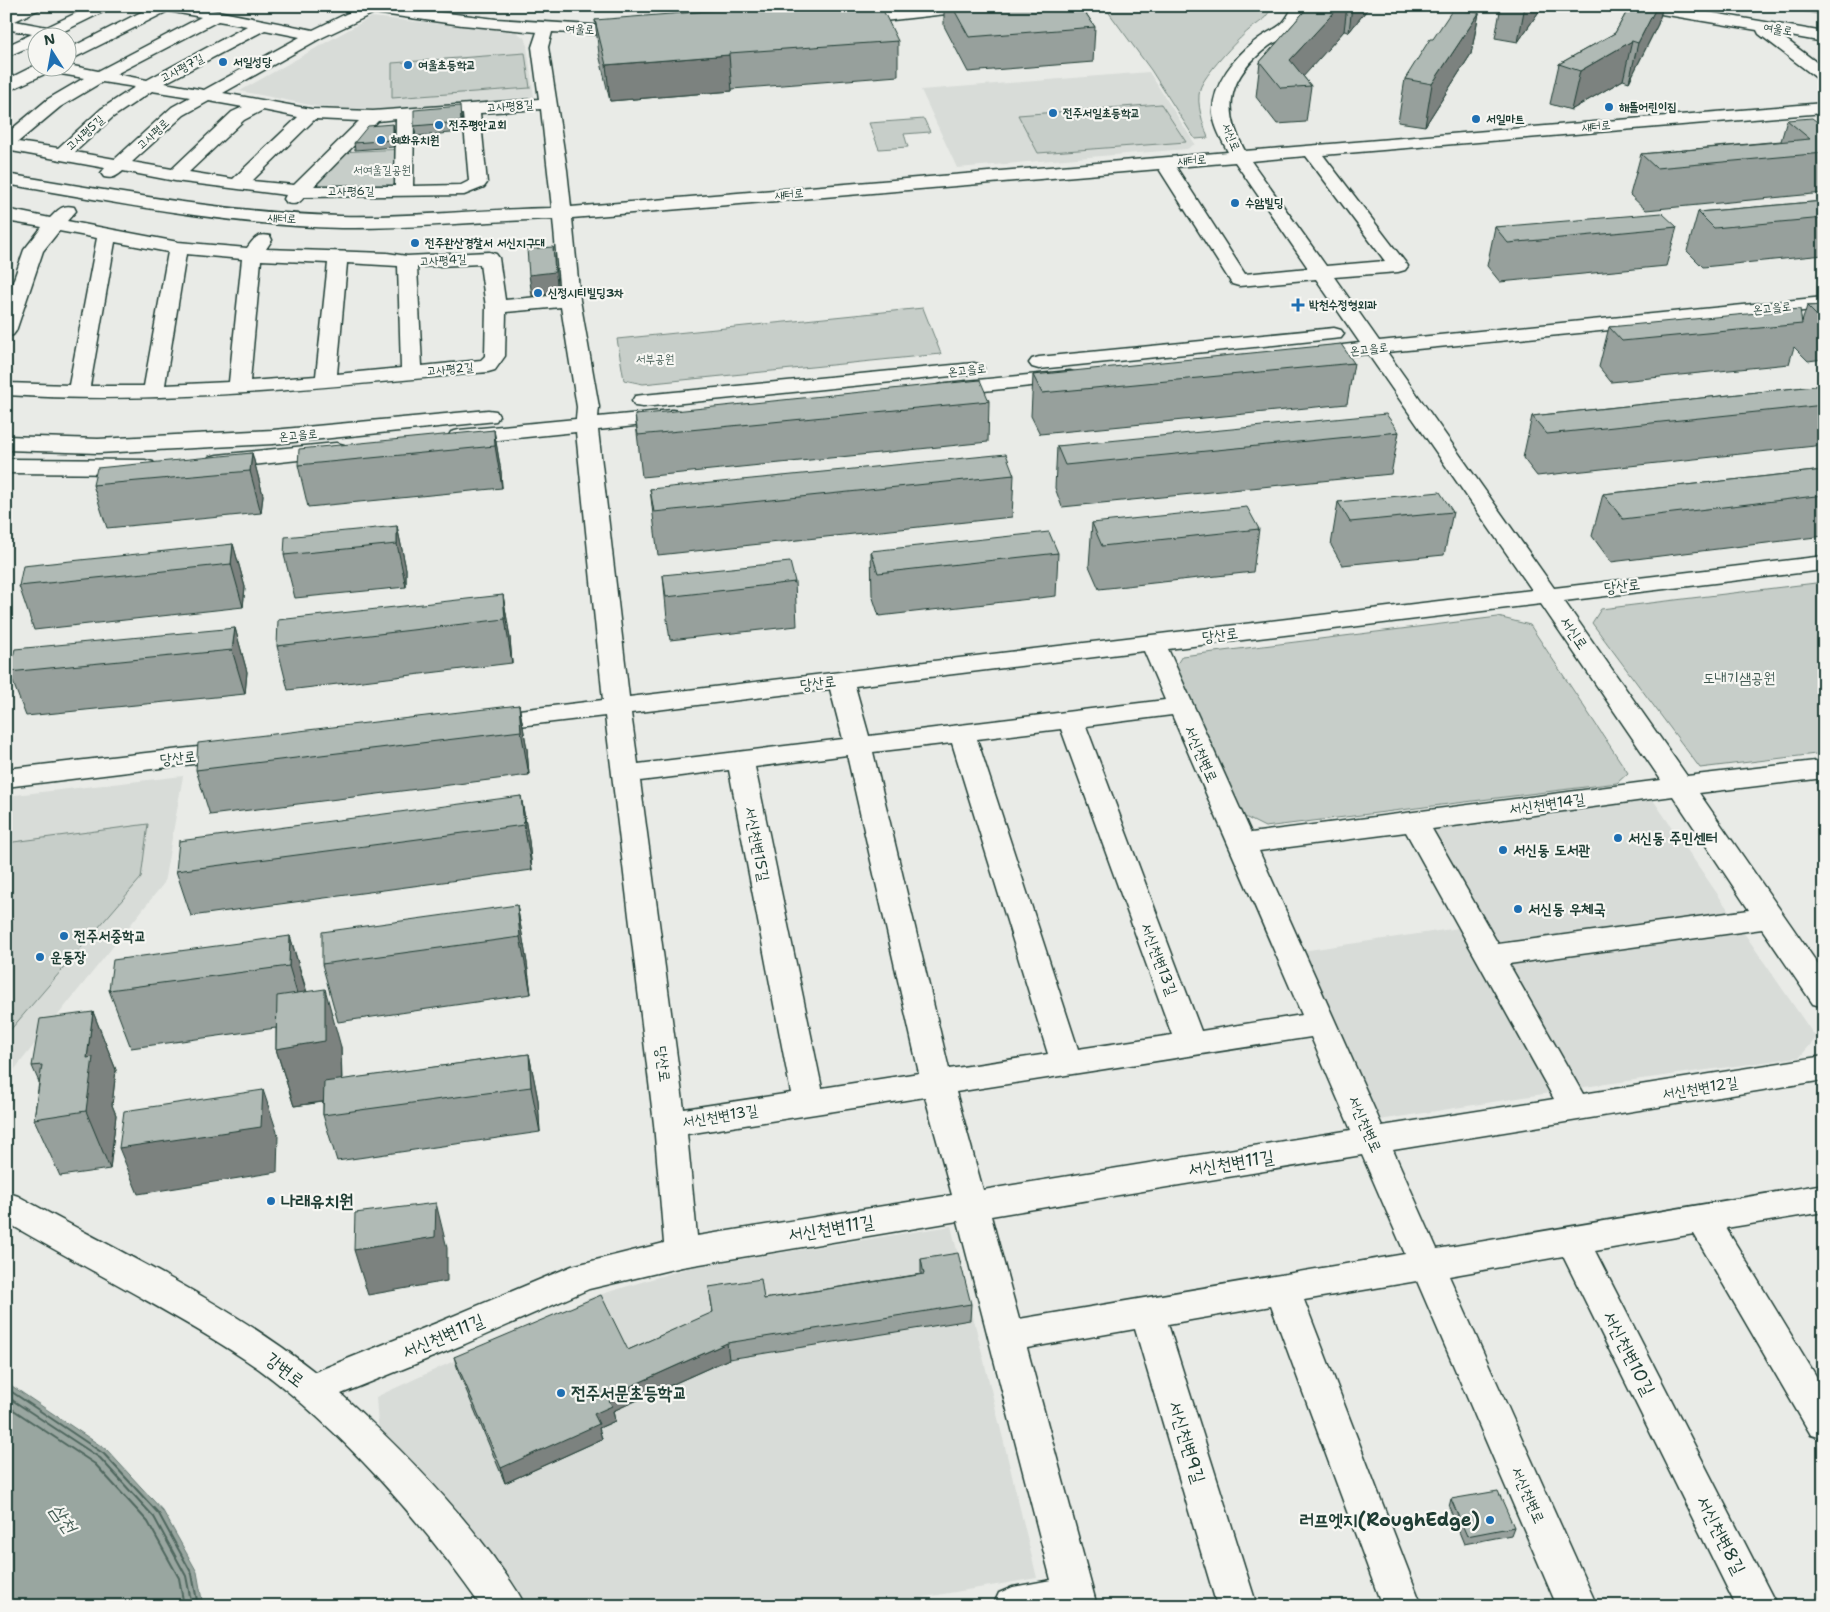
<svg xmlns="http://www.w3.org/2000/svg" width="1830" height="1612" font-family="'Shantell Sans','Poor Story',sans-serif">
	<rect width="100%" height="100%" fill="#e9ebe7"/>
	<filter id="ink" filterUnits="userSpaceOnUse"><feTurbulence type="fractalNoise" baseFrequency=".02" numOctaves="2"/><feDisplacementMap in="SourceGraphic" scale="10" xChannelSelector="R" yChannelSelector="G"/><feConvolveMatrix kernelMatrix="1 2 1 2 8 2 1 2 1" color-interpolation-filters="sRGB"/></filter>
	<g filter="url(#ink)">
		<g fill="#d8dcd8">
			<path d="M371 17 516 32 526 39 534 97 529 100 395 110 355 109 320 107 240 91Z"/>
			<path d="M1149 72 1195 144 1187 149 957 168 921 90Z"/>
			<path d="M183 776 164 883 6 1080V796Z"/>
			<path d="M1649 794 1816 1038 1800 1057 1577 1088 1431 827Z"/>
			<path d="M1465 927 1556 1092 1380 1120 1302 951Z"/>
			<path d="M951 1226 1037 1578 873 1606H527L378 1426 376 1397 592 1297 691 1267Z"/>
		</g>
		<g fill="#c7cec9" stroke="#73867e">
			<path d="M1104 6H1273C1263 22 1262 20 1249 30 1237 40 1204 75 1200 89 1196 105 1203 122 1208 138L1195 139 1151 70Z"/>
			<path d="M525 53 530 88 392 98V63Z"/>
			<path d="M1161 104 1186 142 1038 153 1018 115Z"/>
			<path d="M924 119 930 132 904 134 908 147 879 149 869 123Z"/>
			<path d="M403 149 395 188H321L313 181 340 152Z"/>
			<path d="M923 308 941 354 643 384 624 380 617 339Z"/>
			<path d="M1824 582V753L1700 768 1592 623 1601 609Z"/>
			<path d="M1498 617 1530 625 1628 773 1617 783 1265 827 1241 815 1175 667 1182 656Z"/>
			<path d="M148 824 141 878 6 1035V843Z"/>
		</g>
		<g fill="#99a6a0" stroke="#687c75">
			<path d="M1771 6H1824V15Z"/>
			<path d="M6 1382 107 1450 163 1511 197 1572 203 1606H6Z"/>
		</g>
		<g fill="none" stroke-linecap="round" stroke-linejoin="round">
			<g stroke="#50675f" stroke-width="2">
				<path d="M6 1388 104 1454 159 1514 192 1574 198 1606"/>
				<path d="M6 1396 100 1458 154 1517 186 1576 192 1606"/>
				<path d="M6 1405 95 1464 148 1522 179 1578 184 1606"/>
			</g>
			<g stroke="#1f3d34" stroke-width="3">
				<g id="minor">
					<path d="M22 6H43L40 9 15 21 47 27 91 6H112L109 9 50 38H38V43L6 57V46L32 34 6 29V13Z"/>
					<path d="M153 6H192L313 30 356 9 353 6H390L496 19 639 28 641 31 639 34 633 36 552 32 548 47 567 170 571 207 1228 152C1222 140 1214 127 1213 113 1212 84 1236 55 1258 39 1276 26 1282 30 1293 6H1309C1303 17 1296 30 1286 37 1280 41 1274 42 1269 46 1229 76 1221 108 1245 151L1824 103V113L1323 155 1408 266 1405 270 1398 272 1334 277 1379 341 1824 297V309L1387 352 1554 588 1824 556V570L1564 601 1687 776 1824 760V778L1699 793 1824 973V1007L1813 1004 1762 929 1509 964 1583 1094 1824 1056V1080L1393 1150 1437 1249 1824 1184V1212L1726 1228 1824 1389V1439L1811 1435 1694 1234 1595 1251 1777 1606H1736L1563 1256 1449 1276 1597 1606H1557L1417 1281 1304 1300 1422 1606H1382L1271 1306 1168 1324 1257 1606H1217L1135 1329 1027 1348 1097 1606H993L999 1593 1013 1587 1051 1580 958 1221 682 1267 589 1289 465 1344 341 1394C396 1444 450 1498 494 1558 505 1574 517 1588 525 1606H481C422 1522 342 1430 259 1369 222 1343 181 1320 142 1298 97 1273 51 1248 6 1222V1192L18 1196C117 1251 227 1302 315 1372L439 1322 572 1266 664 1243 654 1124 605 716 485 730 476 728 472 722 476 716 485 714 603 700 576 432 459 444 451 442 448 437 451 432 459 430 576 419 577 407 561 307 506 312 505 356 495 370 488 372C327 387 168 405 6 395V383L69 385 97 238 59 231 43 251 16 331 13 335 6 337V302L24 250 42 227 6 221V209L50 218C58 210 62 204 74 207L76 211 67 221 178 242 247 248C254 239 257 233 270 236L272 240 266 249 387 253 407 256 489 252 496 254 499 258 505 300 560 295 553 219C482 221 412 229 341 228 228 225 117 203 6 184V174C117 192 228 213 340 216 411 218 482 209 552 208L541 109 480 113 487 183 484 187 464 195 304 197C299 204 295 205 287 203L284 199 286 195 175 181 123 171C116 177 112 179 104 177L101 173 105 168 6 150V134L48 99 84 78 49 72 6 92V80L38 64V68H68V65L98 71 201 17 168 11 74 58 68 60V49ZM374 13 462 25 537 32 532 47 539 99 373 111 311 109 223 93 321 38ZM218 21 247 26 147 80 116 74ZM265 30 300 37 204 90 165 83ZM102 82 135 87 101 109 58 148 18 142 60 107ZM152 91 190 97 172 107 115 159 75 152 113 117ZM209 101 243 107 232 112 172 169 132 162 184 115ZM263 110 298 117 233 179 189 172 244 120ZM463 114 469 181 461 185 413 186 414 118ZM315 119 359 121 294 185 252 181ZM396 119 395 186H314L378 121ZM1306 156 1385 261 1326 266 1251 161ZM1235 162 1308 268 1245 274 1176 167ZM1159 169 1232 284 1239 286 1316 279 1360 343 1300 350 1297 354 1300 358 1307 360 1368 354 1532 590 629 697 598 430 672 422 680 421 683 416 680 411 672 410 598 417 599 407 580 300 572 218ZM115 242 168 252 144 386H90ZM186 254 242 259 229 382 165 385ZM261 260 328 263 316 376 250 381ZM347 263 398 266 401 368 337 374ZM480 264 486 307 485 356 481 360 422 366 417 267ZM1541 604 1661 780 1251 833 1168 649ZM1144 651 1165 700 869 736 855 686ZM830 689 843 739 638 764 631 713ZM1172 715 1302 1015 1201 1031 1086 726ZM1061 729 1172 1035 1078 1049 977 739ZM952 743 1048 1054 949 1069 873 752ZM847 755 919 1073 822 1088 755 767ZM729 770 791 1093 684 1109 640 781ZM1673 796 1749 910 1498 944 1432 829ZM1406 832 1554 1099 1382 1126 1259 851ZM1311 1037 1351 1130 983 1190 956 1092ZM925 1097 952 1195 697 1236 687 1134ZM1362 1155 1405 1254 1019 1319 991 1216Z"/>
					<path d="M929 6H981L978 9 973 11 848 25 842 23 840 20 842 17 848 15Z"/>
					<path d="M1635 6H1672L1824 32V42L1779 34 1824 68V81L1818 79 1759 34 1757 30 1643 11 1638 9Z"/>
					<path d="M1334 328 1341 330 1344 334 1341 338 1039 369 1032 367 1029 363 1032 359 1039 357Z"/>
					<path d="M974 363 981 365 984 369 981 373 643 407 635 406 632 401 635 396 643 395Z"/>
					<path d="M1070 371 1077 373 1081 377 1077 381 946 395 939 393 935 389 939 385 946 383Z"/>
					<path d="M488 410 496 411 499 416 496 421 273 444 98 453 6 450V436L98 439 273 430Z"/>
					<path d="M336 443 344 445 347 450 344 455 217 469 209 467 206 462 209 457 217 455Z"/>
					<path d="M6 459 145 460 153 462 156 467 153 472 145 474 6 473Z"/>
					<path d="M233 743 242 746 246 752 242 758 6 787V769Z"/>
				</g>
			</g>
			<use href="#minor" fill="#f6f6f2" fill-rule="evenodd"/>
		</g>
		<g fill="#97a09c" stroke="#1f3d34">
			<path d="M944 6H1081L1095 27 1093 62 968 72 944 26Z"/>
			<path d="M1309 6H1370L1349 32 1344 31 1303 76 1311 86 1306 122 1277 124 1256 97 1260 62Z"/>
			<path d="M1501 6H1541L1540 10 1518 42 1495 38Z"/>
			<path d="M1630 6H1663L1658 24 1629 82 1623 80 1571 110 1550 104 1559 64 1615 33Z"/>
			<path d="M1479 13 1471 54 1425 126 1398 122 1405 79 1433 39Z"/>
			<path d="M595 20 898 41V76L732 89V91L610 101 599 54Z"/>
			<path d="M461 116 463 132 416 136 414 126Z"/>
			<path d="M1787 120 1824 127V193L1646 210 1630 195 1641 154 1781 141Z"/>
			<path d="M394 130V147L355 150 354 143Z"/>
			<path d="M1824 201V255L1703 267 1687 251 1698 212Z"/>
			<path d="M1495 227H1677L1666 266 1500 282 1487 266Z"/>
			<path d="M1824 305V359L1808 361 1794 347 1789 364 1611 382 1599 367 1609 327 1802 322 1807 306Z"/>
			<path d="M1354 363 1347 404 1040 434 1031 416 1033 375Z"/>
			<path d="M1824 385V445L1537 476 1523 458 1532 416Z"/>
			<path d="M989 401 988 442 642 477 635 415Z"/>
			<path d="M494 430 501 472 502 488 308 507 298 465Z"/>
			<path d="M1399 432 1391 474 1062 507 1055 488 1057 446Z"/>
			<path d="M252 453 263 495 261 513 107 528 93 485Z"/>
			<path d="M1824 470V536L1611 562 1592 536 1603 494Z"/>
			<path d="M1014 475 1012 517 658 555 655 532 650 489Z"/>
			<path d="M1338 502 1453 512 1444 555 1342 565 1331 545Z"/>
			<path d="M1092 523 1259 529 1253 572 1099 589 1089 566Z"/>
			<path d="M397 526 406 569V587L295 598 284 555Z"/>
			<path d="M233 544 245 587 243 607 34 630 19 586Z"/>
			<path d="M871 551 1058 553 1056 596 879 616 872 595Z"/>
			<path d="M663 575 795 582 797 626 670 640 667 619Z"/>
			<path d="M503 595 510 638 512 663 288 690 277 646Z"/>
			<path d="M235 628 247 672 245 694 26 716 9 672Z"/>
			<path d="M519 705 527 749 529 775 210 815 196 770Z"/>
			<path d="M521 796 529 841 532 870 191 916 176 871Z"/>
			<path d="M517 905 527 963 531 994 338 1022 322 964Z"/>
			<path d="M290 936 307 992 341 1047 342 1080 529 1054 538 1100 540 1132 337 1161 323 1115V1102L294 1106 276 1049V1028L131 1048 109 990Z"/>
			<path d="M93 1012 116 1070 112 1105 116 1115 110 1169 60 1176 34 1119 39 1082 32 1066Z"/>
			<path d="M921 1259 971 1304 970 1320 729 1359 613 1411 615 1421 599 1428 602 1439 505 1483 459 1373 454 1357 628 1350 713 1313 709 1287 764 1299 921 1274Z"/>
			<path d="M1451 1499 1514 1527 1511 1535 1464 1544 1449 1507Z"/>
		</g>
		<g fill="#7b827f" stroke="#1f3d34">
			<path d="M1340 6H1347L1344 31 1294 87 1290 60Z"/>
			<path d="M1352 6H1370L1349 32Z"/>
			<path d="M1525 6H1541L1540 10 1518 42Z"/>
			<path d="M1657 6H1663L1658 24 1629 82 1638 43Z"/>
			<path d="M1479 13 1471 54 1425 126 1432 84Z"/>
			<path d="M1632 41 1623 80 1571 110 1580 71Z"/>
			<path d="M729 55 732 91 610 101 606 65Z"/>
			<path d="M393 124 394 130V147L393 140Z"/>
			<path d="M553 247 558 293 532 296 529 275Z"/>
			<path d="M494 430 501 472 502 488 495 446Z"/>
			<path d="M252 453 263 495 261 513 250 471Z"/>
			<path d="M397 526 406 569V587L397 544Z"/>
			<path d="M233 544 245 587 243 607 231 564Z"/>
			<path d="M503 595 510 638 512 663 505 619Z"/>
			<path d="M235 628 247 672 245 694 232 650Z"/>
			<path d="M519 705 527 749 529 775 521 731Z"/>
			<path d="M521 796 529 841 532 870 524 825Z"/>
			<path d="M517 905 527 963 531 994 520 937Z"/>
			<path d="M290 936 307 994 306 1024 289 966Z"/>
			<path d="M325 989 341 1047 342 1099 294 1106 276 1049Z"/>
			<path d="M93 1012 116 1070 112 1105 116 1115 110 1169 86 1111 87 1058Z"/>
			<path d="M529 1054 538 1100 540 1132 531 1087Z"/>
			<path d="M263 1090 278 1135 277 1172 138 1194 119 1148Z"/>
			<path d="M436 1203 447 1248V1281L368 1295 354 1250Z"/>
			<path d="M727 1343 729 1359 613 1411 615 1421 599 1428 602 1439 505 1483 501 1468 594 1414 607 1397Z"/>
		</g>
		<g fill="#b0bab5" stroke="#1f3d34">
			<path d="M771 6H881L898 41 729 53V55L606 65 595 20Z"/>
			<path d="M952 6H1081L1095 27 969 37Z"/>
			<path d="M1309 6H1340L1290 60 1311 86 1281 88 1260 62Z"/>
			<path d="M1630 6H1657L1638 43 1632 41 1580 71 1559 64 1615 33Z"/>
			<path d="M1453 9 1479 13 1432 84 1405 79 1430 39H1433Z"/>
			<path d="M460 106 461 122 414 126V110Z"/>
			<path d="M1812 118 1824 127V153L1656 168 1641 154 1810 139 1787 120Z"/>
			<path d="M393 124V140L354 143 368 126Z"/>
			<path d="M1824 201V218L1714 228 1698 212Z"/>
			<path d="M1662 213 1677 227 1508 243 1495 227Z"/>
			<path d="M553 247 555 272 529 275 527 249Z"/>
			<path d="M1824 305V320L1822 321 1807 306Z"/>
			<path d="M1800 309 1802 324 1622 341 1609 327Z"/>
			<path d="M1341 344 1354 363 1042 393 1033 375Z"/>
			<path d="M980 380 989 401 638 435 635 415Z"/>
			<path d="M1824 385V405L1547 434 1532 416Z"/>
			<path d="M1386 414 1399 432 1065 465 1057 446Z"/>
			<path d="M494 430 495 446 298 465 299 449Z"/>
			<path d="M252 453 250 471 93 485 97 468Z"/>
			<path d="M1006 454 1014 475 654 512 650 489Z"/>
			<path d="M1824 470V495L1623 519 1603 494Z"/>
			<path d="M1440 492 1453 512 1350 522 1338 502Z"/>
			<path d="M1247 507 1259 529 1102 546 1092 523Z"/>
			<path d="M397 526V544L284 555 285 537Z"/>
			<path d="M1049 532 1058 553 878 573 871 551Z"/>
			<path d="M233 544 231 564 19 586 23 566Z"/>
			<path d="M790 562 795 582 666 597 663 575Z"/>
			<path d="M503 595 505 619 277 646 278 620Z"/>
			<path d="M235 628 232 650 9 672 15 649Z"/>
			<path d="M519 705 521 731 196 770 198 743Z"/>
			<path d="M521 796 524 825 176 871 179 841Z"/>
			<path d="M517 905 520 937 322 964V932Z"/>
			<path d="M290 936 289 966 109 990 113 960Z"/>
			<path d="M325 989V1041L276 1049 277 996Z"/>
			<path d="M93 1012 87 1058 93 1057 86 1111 34 1119 42 1065 32 1066 40 1019Z"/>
			<path d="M529 1054 531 1087 323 1115 324 1082Z"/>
			<path d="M263 1090 261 1127 119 1148 124 1111Z"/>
			<path d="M436 1203 435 1237 354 1250 355 1213Z"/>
			<path d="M958 1253 971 1304 727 1343 607 1397 612 1406 594 1414 599 1424 501 1468 454 1357 601 1295 628 1350 713 1312 709 1287 761 1279 764 1299 924 1274 921 1259Z"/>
			<path d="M1498 1491 1514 1527 1467 1536 1451 1499Z"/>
		</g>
	</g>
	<g fill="#1f6fb2" stroke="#f6f6f2" stroke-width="2">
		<circle cx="223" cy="62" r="5"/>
		<circle cx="408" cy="65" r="5"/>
		<circle cx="1609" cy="107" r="5"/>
		<circle cx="1053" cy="113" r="5"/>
		<circle cx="1476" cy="119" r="5"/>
		<circle cx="439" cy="125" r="5"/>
		<circle cx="381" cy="140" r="5"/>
		<circle cx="1235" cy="203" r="5"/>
		<circle cx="415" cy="243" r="5"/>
		<circle cx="538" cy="293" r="5"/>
		<path d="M1295.5 297.5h5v5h5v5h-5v5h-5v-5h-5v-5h5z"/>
		<circle cx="1618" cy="838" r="5"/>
		<circle cx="1503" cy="850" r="5"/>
		<circle cx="1518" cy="909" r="5"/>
		<circle cx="64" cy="936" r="5"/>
		<circle cx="40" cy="957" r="5"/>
		<circle cx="271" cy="1201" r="5"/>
		<circle cx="561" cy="1393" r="5"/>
		<circle cx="1490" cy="1520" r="5"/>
	</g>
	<g text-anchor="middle" stroke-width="4.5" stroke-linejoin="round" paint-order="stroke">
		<g font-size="12" fill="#1f3d34" stroke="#f6f6f2">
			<text transform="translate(580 29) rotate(3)" y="4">여울로</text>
			<text transform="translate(1778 29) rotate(9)" y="4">여울로</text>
			<text transform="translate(182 68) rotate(-28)" y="4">고사평7길</text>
			<text transform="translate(510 106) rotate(-4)" y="4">고사평8길</text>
			<text transform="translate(1596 126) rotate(-5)" y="4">새터로</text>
			<text transform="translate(85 133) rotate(-42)" y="4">고사평5길</text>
			<text transform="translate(153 134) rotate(-43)" y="4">고사평로</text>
			<text transform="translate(1231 137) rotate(67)" y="4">서신로</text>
			<text transform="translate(1192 160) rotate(-4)" y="4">새터로</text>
			<text x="351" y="195">고사평6길</text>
			<text transform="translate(789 194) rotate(-5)" y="4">새터로</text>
			<text transform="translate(282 218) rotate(4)" y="4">새터로</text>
			<text transform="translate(443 260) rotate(-3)" y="4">고사평4길</text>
			<text transform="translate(1772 308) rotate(-6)" y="4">온고을로</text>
			<text transform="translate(1369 349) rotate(-6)" y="4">온고을로</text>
			<text transform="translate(450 369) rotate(-5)" y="4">고사평2길</text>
			<text transform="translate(967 370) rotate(-6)" y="4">온고을로</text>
			<text transform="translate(298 435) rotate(-5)" y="4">온고을로</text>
		</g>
		<g font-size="12" font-weight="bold" fill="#1f3d34" stroke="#f6f6f2" text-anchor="start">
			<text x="233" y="66">서일성당</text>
			<text x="418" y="69">여울초등학교</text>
			<text x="1619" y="111">해뜰어린이집</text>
			<text x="1063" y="117">전주서일초등학교</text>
			<text x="1486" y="123">서일마트</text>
			<text x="449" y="129">전주평안교회</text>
			<text x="391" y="144">혜화유치원</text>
			<text x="1245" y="207">수암빌딩</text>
			<text x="425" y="247">전주완산경찰서 서신지구대</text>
			<text x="548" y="297">신정시티빌딩3차</text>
			<text x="1309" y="309">박천수정형외과</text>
		</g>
		<g font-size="12" fill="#415a52" stroke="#f6f6f2">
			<text x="382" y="174">서여울길공원</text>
			<text x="655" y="363">서부공원</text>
		</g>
		<g font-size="15" fill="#1f3d34" stroke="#f6f6f2">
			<text transform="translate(1622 586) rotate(-7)" y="5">당산로</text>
			<text transform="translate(1574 633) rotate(55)" y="5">서신로</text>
			<text transform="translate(1220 635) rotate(-7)" y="5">당산로</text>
			<text transform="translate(818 683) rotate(-7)" y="5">당산로</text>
			<text transform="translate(1201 754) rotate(66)" y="5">서신천변로</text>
			<text transform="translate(178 758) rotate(-6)" y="5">당산로</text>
			<text transform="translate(1547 804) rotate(-8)" y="5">서신천변14길</text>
			<text transform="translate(757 844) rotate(79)" y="5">서신천변15길</text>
			<text transform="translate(1159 959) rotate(69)" y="5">서신천변13길</text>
			<text transform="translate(663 1064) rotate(83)" y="5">당산로</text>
			<text transform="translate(1700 1088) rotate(-9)" y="5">서신천변12길</text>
			<text transform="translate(720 1116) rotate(-9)" y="5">서신천변13길</text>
			<text transform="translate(1365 1124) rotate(66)" y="5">서신천변로</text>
			<text transform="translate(1528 1495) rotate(66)" y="5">서신천변로</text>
		</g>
		<g font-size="15" fill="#415a52" stroke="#f6f6f2">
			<text x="1739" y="683">도내기샘공원</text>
		</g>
		<g font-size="15" font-weight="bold" fill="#1f3d34" stroke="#f6f6f2" text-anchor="start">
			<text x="1628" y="843">서신동 주민센터</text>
			<text x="1513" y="855">서신동 도서관</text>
			<text x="1528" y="914">서신동 우체국</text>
			<text x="74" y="941">전주서중학교</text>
			<text x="50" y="962">운동장</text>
		</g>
		<g font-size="18" fill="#1f3d34" stroke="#f6f6f2">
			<text transform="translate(1231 1163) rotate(-9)" y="6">서신천변11길</text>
			<text transform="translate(831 1228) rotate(-9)" y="6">서신천변11길</text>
			<text transform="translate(443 1336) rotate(-23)" y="6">서신천변11길</text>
			<text transform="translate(1629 1353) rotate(63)" y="6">서신천변10길</text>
			<text transform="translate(285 1370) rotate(38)" y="6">강변로</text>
			<text transform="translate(1187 1442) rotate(73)" y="6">서신천변9길</text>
			<text transform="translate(1721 1535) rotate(63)" y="6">서신천변8길</text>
		</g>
		<g font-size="18" font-weight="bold" fill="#1f3d34" stroke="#f6f6f2" text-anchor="start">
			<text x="281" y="1207">나래유치원</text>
			<text x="571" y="1399">전주서문초등학교</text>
			<text x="1480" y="1526" text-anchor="end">러프엣지(RoughEdge)</text>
		</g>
		<g font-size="19" font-style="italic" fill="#445c54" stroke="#f6f6f2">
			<text transform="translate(64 1518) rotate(55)" y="7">삼천</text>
		</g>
	</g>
	<rect width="1830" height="1612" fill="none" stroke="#f6f6f2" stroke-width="25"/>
	<rect x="12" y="12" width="1805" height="1587" fill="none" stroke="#1f3d34" stroke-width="2" filter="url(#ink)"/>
	<g transform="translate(52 52) rotate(349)"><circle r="24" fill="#f6f6f2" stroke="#a0aca6"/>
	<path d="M0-4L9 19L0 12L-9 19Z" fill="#1f6fb2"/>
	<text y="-8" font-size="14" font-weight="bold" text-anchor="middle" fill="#1f3d34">N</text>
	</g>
</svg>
